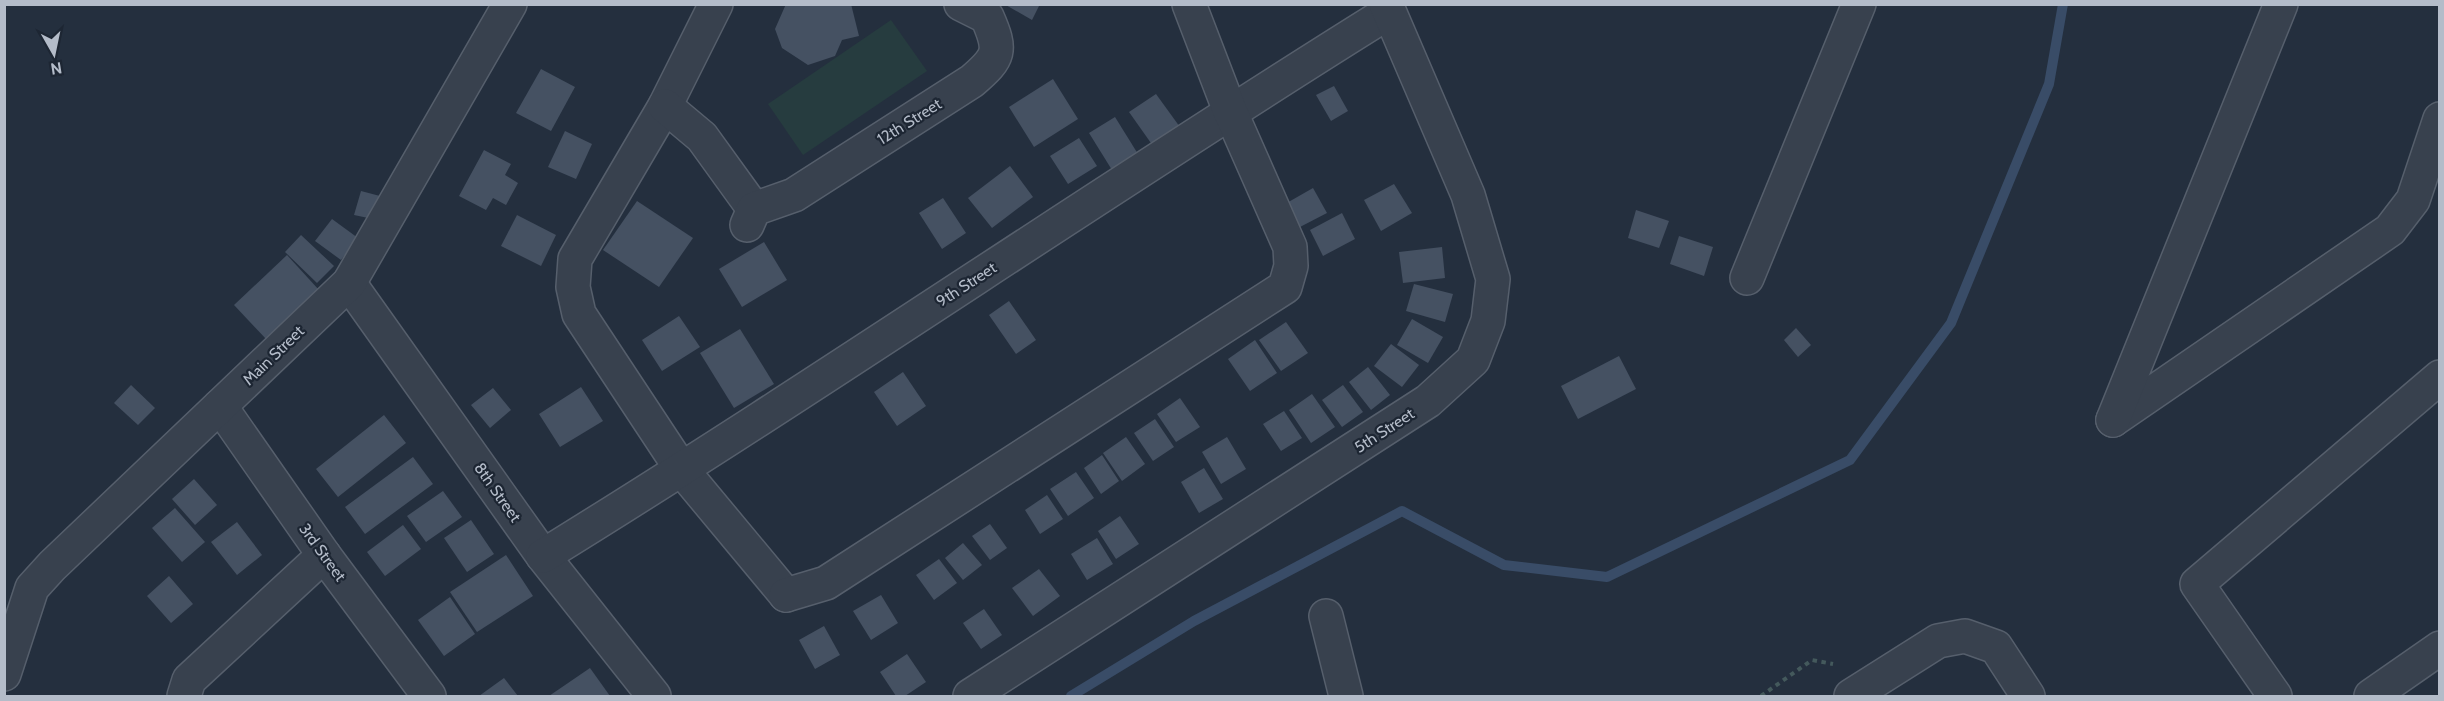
<svg xmlns="http://www.w3.org/2000/svg" width="2444" height="701" font-family="Cabin,sans-serif">
	<rect width="100%" height="100%" fill="#242f3e"/>
	<path fill="#263c3f" d="M891 20 927 71 803 155 768 104Z"/>
	<g fill="none" stroke-linecap="round" stroke-linejoin="round">
		<path stroke="#394c67" stroke-width="10" d="M1071 696 1194 621 1402 511 1504 565 1607 577 1850 460 1951 323 2049 84 2063 4"/>
	</g>
	<g fill="#455162">
		<path d="M786 4H851L859 36 842 40 835 56 808 65 782 48 775 29Z"/>
		<path d="M1004 4H1040L1032 20Z"/>
		<path d="M541 69 575 87 551 131 516 113Z"/>
		<path d="M1053 79 1078 119 1034 147 1009 107Z"/>
		<path d="M1334 86 1348 111 1331 121 1316 95Z"/>
		<path d="M1156 94 1185 134 1158 153 1129 112Z"/>
		<path d="M1115 117 1138 154 1112 170 1089 133Z"/>
		<path d="M565 131 592 144 576 179 548 167Z"/>
		<path d="M1079 138 1097 166 1068 184 1050 156Z"/>
		<path d="M484 150 511 164 505 175 518 183 506 205 493 198 486 210 459 196Z"/>
		<path d="M1010 166 1033 197 992 228 968 198Z"/>
		<path d="M1394 184 1412 213 1381 231 1364 200Z"/>
		<path d="M1313 188 1327 213 1298 228 1285 204Z"/>
		<path d="M361 191 380 196 373 219 354 215Z"/>
		<path d="M943 198 966 233 942 249 919 213Z"/>
		<path d="M637 201 693 238 659 287 603 250Z"/>
		<path d="M1636 210 1669 221 1659 248 1628 238Z"/>
		<path d="M1342 213 1355 239 1323 256 1310 230Z"/>
		<path d="M517 215 556 235 541 266 501 246Z"/>
		<path d="M332 219 358 238 341 260 315 241Z"/>
		<path d="M301 235 334 266 317 283 285 252Z"/>
		<path d="M1679 236 1713 247 1704 276 1670 264Z"/>
		<path d="M764 242 787 280 742 307 719 269Z"/>
		<path d="M1442 247 1445 278 1403 283 1399 252Z"/>
		<path d="M287 255 319 290 266 339 234 305Z"/>
		<path d="M1414 284 1453 294 1445 322 1406 311Z"/>
		<path d="M1009 301 1036 340 1016 354 989 315Z"/>
		<path d="M679 316 700 347 662 371 642 340Z"/>
		<path d="M1412 319 1443 337 1428 363 1397 345Z"/>
		<path d="M1286 322 1308 353 1281 371 1259 340Z"/>
		<path d="M1796 328 1811 345 1798 357 1784 340Z"/>
		<path d="M740 329 774 384 734 408 700 353Z"/>
		<path d="M1255 340 1277 373 1250 391 1228 359Z"/>
		<path d="M1391 344 1419 365 1402 387 1374 366Z"/>
		<path d="M1619 356 1636 389 1578 419 1561 386Z"/>
		<path d="M1368 367 1390 395 1371 410 1349 382Z"/>
		<path d="M903 372 926 406 897 426 874 392Z"/>
		<path d="M131 385 155 408 138 425 114 403Z"/>
		<path d="M1343 385 1363 412 1342 427 1322 400Z"/>
		<path d="M581 387 603 421 560 447 539 414Z"/>
		<path d="M493 388 511 410 490 428 471 405Z"/>
		<path d="M1312 394 1335 427 1311 443 1289 410Z"/>
		<path d="M1180 398 1200 427 1176 442 1157 414Z"/>
		<path d="M1284 411 1302 438 1281 451 1263 424Z"/>
		<path d="M384 415 406 443 338 497 316 469Z"/>
		<path d="M1155 419 1174 447 1153 461 1134 433Z"/>
		<path d="M1126 437 1145 464 1122 481 1103 453Z"/>
		<path d="M1227 437 1246 469 1221 484 1202 452Z"/>
		<path d="M1102 455 1119 481 1101 494 1084 468Z"/>
		<path d="M413 457 433 484 365 534 345 507Z"/>
		<path d="M1204 468 1223 499 1199 513 1181 482Z"/>
		<path d="M1076 472 1094 498 1068 516 1050 489Z"/>
		<path d="M194 479 217 505 195 525 172 499Z"/>
		<path d="M443 491 462 517 426 542 407 516Z"/>
		<path d="M1047 495 1063 519 1040 534 1025 510Z"/>
		<path d="M175 508 205 542 182 562 152 528Z"/>
		<path d="M1120 516 1139 544 1116 559 1098 531Z"/>
		<path d="M471 520 494 554 467 572 444 538Z"/>
		<path d="M237 522 262 555 237 575 211 542Z"/>
		<path d="M990 524 1007 548 990 560 972 536Z"/>
		<path d="M403 525 421 549 385 576 367 552Z"/>
		<path d="M1097 538 1113 564 1087 580 1071 554Z"/>
		<path d="M963 543 982 565 963 580 945 558Z"/>
		<path d="M506 555 533 596 477 632 450 592Z"/>
		<path d="M939 559 957 583 934 600 916 575Z"/>
		<path d="M1039 569 1060 596 1033 616 1012 588Z"/>
		<path d="M169 576 193 604 171 623 147 596Z"/>
		<path d="M881 595 898 623 871 640 853 611Z"/>
		<path d="M450 597 475 634 444 656 418 620Z"/>
		<path d="M984 609 1002 635 981 649 963 623Z"/>
		<path d="M824 626 840 655 815 669 799 640Z"/>
		<path d="M907 654 926 682 905 696H896L880 672Z"/>
		<path d="M590 668 610 696H549Z"/>
		<path d="M504 678 518 696H479Z"/>
	</g>
	<g fill="none" stroke-linecap="round" stroke-linejoin="round">
		<g stroke="#565f6c" stroke-width="36">
			<g id="street">
				<path d="M716 4 665 106 575 259 573 287 579 314 682 470 786 595"/>
				<path d="M665 106 702 137 754 209"/>
				<path d="M747 225 754 209 794 195 972 81C1000 57 1002 51 987 17L961 4"/>
				<path d="M1747 278 1859 4"/>
				<path d="M349 283 543 556 654 696"/>
				<path d="M220 406 324 555 429 696"/>
				<path d="M2113 420 2390 230 2413 200 2440 119"/>
				<path d="M2113 420 2281 4"/>
				<path d="M543 556C828 380 1104 189 1389 12"/>
				<path d="M786 595 826 583 1285 287 1291 266 1290 247 1230 111 1189 4"/>
				<path d="M1326 616 1346 696"/>
				<path d="M4 674 32 588 52 566 349 283 510 4"/>
				<path d="M184 696 189 680 324 555"/>
				<path d="M970 696 1428 401 1473 360 1488 321 1493 279 1468 195 1386 4"/>
				<path d="M1851 696 1938 641 1965 636 1996 647 2028 696"/>
				<path d="M2275 696 2197 584 2440 377"/>
				<path d="M2371 696 2440 648"/>
			</g>
		</g>
		<path stroke="#44595c" stroke-width="4" stroke-dasharray="4.5 4.5" stroke-linecap="butt" d="M1761 696 1812 660 1833 664"/>
		<use href="#street" stroke="#38414e" stroke-width="33"/>
	</g>
	<g text-anchor="middle" stroke-width="4.5" stroke-linejoin="round" paint-order="stroke">
		<g font-size="16" fill="#b4bcc9" stroke="#1d2633">
			<text transform="translate(909 121) rotate(-32)" y="6">12th Street</text>
			<text transform="translate(966 284) rotate(-33)" y="6">9th Street</text>
			<text transform="translate(273 355) rotate(-44)" y="6">Main Street</text>
			<text transform="translate(1384 430) rotate(-33)" y="6">5th Street</text>
			<text transform="translate(498 492) rotate(55)" y="6">8th Street</text>
			<text transform="translate(323 552) rotate(54)" y="6">3rd Street</text>
		</g>
	</g>
	<rect width="2444" height="701" fill="none" stroke="#b4bcc9" stroke-width="12"/>
	<g transform="translate(54 54) rotate(171)" stroke="#1d2633" stroke-width="4.5" paint-order="stroke">
	<path d="M0-4.5L10 22L0 15L-10 22Z" fill="#b4bcc9"/>
	<text y="-9" font-size="16" font-weight="bold" text-anchor="middle" fill="#b4bcc9">N</text>
	</g>
</svg>
